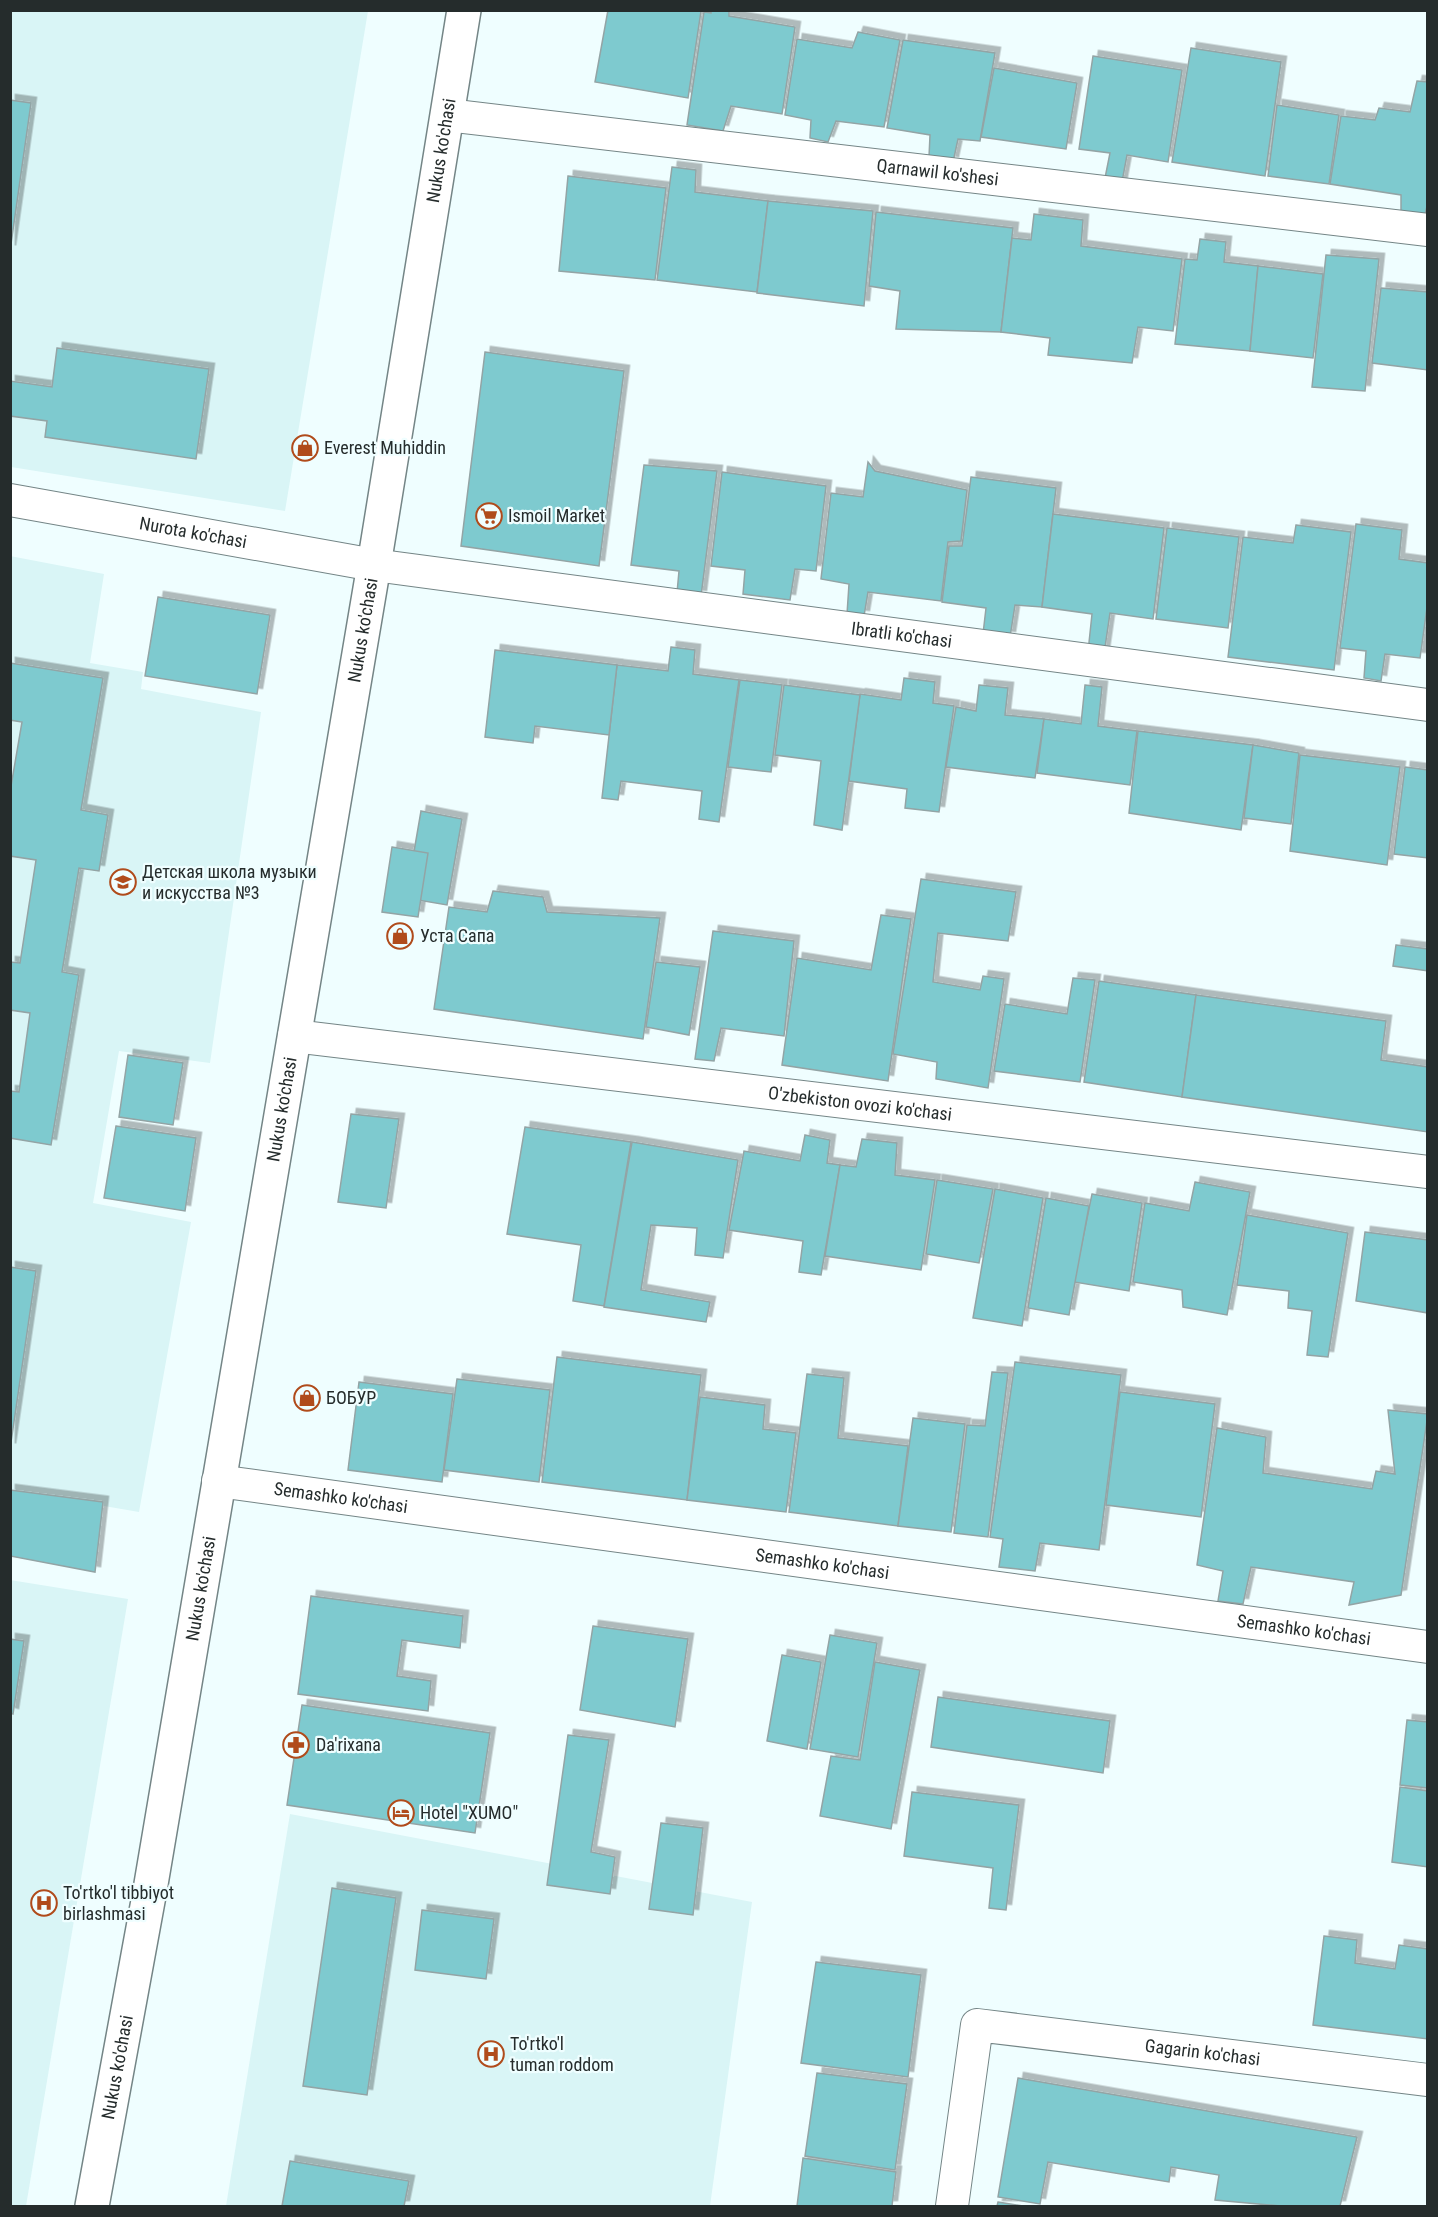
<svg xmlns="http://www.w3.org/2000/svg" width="1438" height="2217" font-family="'Roboto Condensed',sans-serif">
	<defs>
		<filter id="shadow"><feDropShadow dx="5.5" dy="-5.5" stdDeviation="0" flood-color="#0004"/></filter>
	</defs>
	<rect width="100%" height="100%" fill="#effeff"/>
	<g fill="#d9f5f6">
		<path d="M10 11H368L285 511 11 467Z"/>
		<path d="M10 556 104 574 90 663 143 672 141 689 261 712 210 1063 119 1051 93 1203 191 1222 139 1512 11 1490Z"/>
		<path d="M10 1580 128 1599 26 2206H10Z"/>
		<path d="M290 1814 752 1902 710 2206H226Z"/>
	</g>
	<g fill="#7ecacf" stroke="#93a4a5" stroke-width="1.5" filter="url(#shadow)">
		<path d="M608 10 701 11 688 98 595 82Z"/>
		<path d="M711 10H729V16L795 27 782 114 731 106 723 131 687 125 704 12 711 13Z"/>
		<path d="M858 32 900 40 884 127 836 121 828 142 810 138 811 120 785 115 797 39 852 48Z"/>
		<path d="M903 40 995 53 980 141 958 139 953 162 929 157 930 135 887 128Z"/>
		<path d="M1191 48 1281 62 1265 176 1172 162Z"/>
		<path d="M1093 56 1182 70 1168 162 1127 155 1121 187 1104 183 1110 153 1079 149Z"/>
		<path d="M994 68 1077 83 1066 149 981 137Z"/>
		<path d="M1417 81 1428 82V202L1423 223 1401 220V195L1330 184 1341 116 1375 120 1379 108 1410 112Z"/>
		<path d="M10 100 31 103 10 251Z"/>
		<path d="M1277 105 1339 115 1329 184 1268 176Z"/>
		<path d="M672 167 696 170 695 192 768 201 757 292 657 280Z"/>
		<path d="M568 176 666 188 655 280 559 271Z"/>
		<path d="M768 201 873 211 864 306 757 293Z"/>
		<path d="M876 212 1013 228 1001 332 896 329 900 291 869 286Z"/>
		<path d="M1034 214 1083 220 1081 246 1182 259 1173 331 1138 327 1132 363 1048 355 1050 338 1001 332 1012 238 1031 240Z"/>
		<path d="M1200 239 1226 242 1224 262 1258 266 1250 351 1175 344 1185 259 1197 260Z"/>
		<path d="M1326 255 1379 259 1365 391 1312 387Z"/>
		<path d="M1258 266 1323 274 1313 358 1250 351Z"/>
		<path d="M1381 288 1428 292V370L1372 363Z"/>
		<path d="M57 348 209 369 196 459 45 437 47 421 10 416V381L52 387Z"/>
		<path d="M485 352 624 371 599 566 461 546Z"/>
		<path d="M868 462 875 471 967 490 961 541 948 542 941 601 868 592 864 616 847 614 849 584 821 579 831 493 863 497Z"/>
		<path d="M644 465 717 471 701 596 677 593 679 571 631 565Z"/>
		<path d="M722 472 826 486 816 571 795 569 790 600 743 594 745 570 711 566Z"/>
		<path d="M971 477 1056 488 1042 607 1015 605 1010 637 983 634 986 608 942 602 949 546H962Z"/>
		<path d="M1053 514 1164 528 1153 619 1110 613 1104 654 1088 652 1092 614 1042 607Z"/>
		<path d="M1356 524 1402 530 1399 559 1428 563V600L1420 658 1385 654 1381 681 1364 678 1366 651 1340 648Z"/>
		<path d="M1296 525 1351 532 1334 670 1228 657 1243 537 1293 543Z"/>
		<path d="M1167 528 1239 537 1228 628 1156 619Z"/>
		<path d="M158 597 270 615 257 694 145 676Z"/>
		<path d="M671 647 695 650 693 674 739 680 719 822 699 819 702 791 621 781 618 800 602 798 617 665 668 671Z"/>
		<path d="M495 650 617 665 609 735 535 726 533 743 485 737Z"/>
		<path d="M10 663 103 678 81 810 108 815 99 871 79 868 62 972 79 975 51 1145 10 1138V1091L19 1092 30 1013 10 1010V962L20 963 36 860 10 856V792L22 722 10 720Z"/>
		<path d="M904 678 935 682 933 703 954 706 939 812 905 808 907 789 849 781 860 694 901 700Z"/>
		<path d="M740 680 782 685 771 772 728 767Z"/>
		<path d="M784 685 860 695 842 830 814 825 821 761 775 755Z"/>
		<path d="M979 685 1008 688 1005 715 1044 719 1035 778 946 767 956 707 976 711Z"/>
		<path d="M1085 685 1102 687 1098 726 1137 731 1130 785 1037 773 1044 719 1081 724Z"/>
		<path d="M1138 731 1253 745 1241 830 1129 813Z"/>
		<path d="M1253 745 1299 753 1291 824 1244 818Z"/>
		<path d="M1300 755 1400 767 1387 865 1290 851Z"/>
		<path d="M1405 767 1428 770V858L1394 854Z"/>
		<path d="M421 811 462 819 447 905 406 898Z"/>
		<path d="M392 847 428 853 418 917 382 912Z"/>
		<path d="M921 879 1016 892 1008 941 938 933 933 982 980 990 983 976 1004 979 988 1088 936 1079 937 1062 893 1054Z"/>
		<path d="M493 891 543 897 547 912 660 918 643 1039 434 1009 449 907 487 912Z"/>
		<path d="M881 915 911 919 888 1081 782 1065 797 958 871 970Z"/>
		<path d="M713 931 794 941 784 1036 721 1028 714 1061 695 1059Z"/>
		<path d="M1396 945 1428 949V971L1393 966Z"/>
		<path d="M656 962 700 967 689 1035 646 1027Z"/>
		<path d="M1073 978 1095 980 1080 1082 994 1071 1005 1004 1067 1014Z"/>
		<path d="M1099 981 1196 995 1182 1097 1084 1082Z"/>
		<path d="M1196 995 1386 1021 1381 1060 1428 1067V1132L1182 1097Z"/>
		<path d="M128 1055 183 1063 173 1125 119 1117Z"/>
		<path d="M351 1114 399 1119 386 1208 338 1202Z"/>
		<path d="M116 1126 196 1138 185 1211 104 1198Z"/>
		<path d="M525 1127 631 1142 604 1306 573 1301 581 1245 507 1234Z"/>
		<path d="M805 1135 830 1140 827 1163 840 1165 821 1275 799 1272 803 1241 729 1230 744 1151 800 1161Z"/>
		<path d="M862 1139 897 1143 895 1175 935 1180 921 1270 825 1256 840 1165 856 1167Z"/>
		<path d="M632 1142 738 1160 723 1258 695 1255 697 1228 651 1225 641 1290 710 1302 706 1322 604 1307Z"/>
		<path d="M937 1180 993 1189 979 1263 926 1254Z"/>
		<path d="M1195 1182 1250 1192 1227 1315 1183 1307 1182 1290 1133 1282 1145 1203 1189 1211Z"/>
		<path d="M995 1189 1043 1198 1022 1326 973 1318Z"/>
		<path d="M1092 1194 1142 1203 1129 1291 1074 1282Z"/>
		<path d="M1046 1198 1089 1206 1069 1315 1028 1308Z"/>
		<path d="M1247 1215 1348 1233 1328 1357 1307 1355 1312 1311 1288 1308 1289 1291 1237 1285Z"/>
		<path d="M1365 1232 1428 1240V1313L1356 1301Z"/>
		<path d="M10 1267 36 1271 10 1449Z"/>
		<path d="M557 1357 701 1375 687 1500 542 1482Z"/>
		<path d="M1015 1362 1121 1375 1099 1550 1040 1543 1035 1571 999 1567 1003 1539 990 1537Z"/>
		<path d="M992 1372 1008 1373 988 1537 954 1533 967 1425 985 1426Z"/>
		<path d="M807 1374 844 1378 838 1438 908 1446 898 1526 789 1512Z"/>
		<path d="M457 1379 550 1390 539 1482 444 1470Z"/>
		<path d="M359 1382 453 1394 442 1482 348 1470Z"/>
		<path d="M1120 1392 1215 1404 1201 1517 1106 1505Z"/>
		<path d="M700 1397 765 1405 763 1429 796 1433 786 1512 687 1500Z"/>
		<path d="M1388 1410 1428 1414 1401 1595 1349 1605 1354 1582 1251 1567 1243 1604 1218 1601 1223 1571 1197 1565 1217 1428 1266 1437 1263 1473 1372 1489 1376 1471 1395 1474Z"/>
		<path d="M913 1418 965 1424 951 1532 898 1526Z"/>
		<path d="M10 1490 103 1502 95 1572 10 1556Z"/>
		<path d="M311 1596 463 1616 460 1648 402 1640 397 1676 431 1681 428 1711 298 1694Z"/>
		<path d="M593 1626 688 1639 675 1727 580 1710Z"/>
		<path d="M830 1635 877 1643 858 1757 810 1749Z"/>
		<path d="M10 1639 24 1641 13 1714 10 1713Z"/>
		<path d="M782 1655 821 1662 807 1749 767 1741Z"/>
		<path d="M875 1662 920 1670 891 1829 820 1816 831 1756 860 1760Z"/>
		<path d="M938 1697 1110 1721 1103 1773 931 1747Z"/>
		<path d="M302 1705 490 1733 475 1833 287 1805Z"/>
		<path d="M1407 1720 1428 1722V1788L1400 1785Z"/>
		<path d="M568 1735 609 1740 591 1852 615 1857 610 1894 547 1885Z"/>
		<path d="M1400 1787 1428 1791V1867L1392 1862Z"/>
		<path d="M912 1792 1019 1805 1006 1910 989 1908 993 1868 904 1856Z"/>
		<path d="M661 1823 703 1828 693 1915 649 1909Z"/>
		<path d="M332 1888 396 1898 367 2095 303 2086Z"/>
		<path d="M422 1910 494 1919 486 1979 415 1970Z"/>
		<path d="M1324 1936 1357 1940 1355 1963 1395 1969 1399 1945 1428 1949V2039L1313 2025Z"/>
		<path d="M816 1962 921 1975 908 2077 801 2063Z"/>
		<path d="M817 2073 907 2084 895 2170 805 2156Z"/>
		<path d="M1018 2078 1357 2137 1340 2206H1281L1215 2200 1219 2175 1171 2167 1169 2182 1048 2162 1040 2204 998 2197Z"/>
		<path d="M803 2158 896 2172 892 2206H797Z"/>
		<path d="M290 2161 409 2181 404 2206H282Z"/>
		<path d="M998 2202 1023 2206H997Z"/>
	</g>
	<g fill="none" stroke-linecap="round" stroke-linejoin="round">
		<g stroke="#748586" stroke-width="34">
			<g id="minor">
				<path id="s1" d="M447 115 1428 230"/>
				<path id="s2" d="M10 500 374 565 1428 705"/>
				<path id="s3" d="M294 1036 1428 1172"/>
				<path id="s4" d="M218 1481 1428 1647"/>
				<path id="s5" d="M952 2206 977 2025 1428 2080"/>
			</g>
		</g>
		<g stroke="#748586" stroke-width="36">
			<g id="secondary">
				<path id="s6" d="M92 2206 150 1890 374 565 464 10"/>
			</g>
		</g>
		<use href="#minor" stroke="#fff" stroke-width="32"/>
		<use href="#secondary" stroke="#fff" stroke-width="33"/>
	</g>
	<defs>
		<g id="shop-ring" transform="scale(1.35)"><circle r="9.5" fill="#effeff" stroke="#b04b1b" stroke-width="1.5"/><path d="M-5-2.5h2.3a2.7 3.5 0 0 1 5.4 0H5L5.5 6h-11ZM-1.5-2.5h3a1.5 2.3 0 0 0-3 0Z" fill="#b04b1b"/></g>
		<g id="supermarket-ring" transform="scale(1.35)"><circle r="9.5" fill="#effeff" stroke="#b04b1b" stroke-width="1.5"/><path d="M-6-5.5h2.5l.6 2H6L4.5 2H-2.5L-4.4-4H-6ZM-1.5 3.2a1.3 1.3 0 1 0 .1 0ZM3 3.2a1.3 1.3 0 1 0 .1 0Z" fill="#b04b1b"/></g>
		<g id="school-ring" transform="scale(1.35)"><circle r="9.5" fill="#effeff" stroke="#b04b1b" stroke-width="1.5"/><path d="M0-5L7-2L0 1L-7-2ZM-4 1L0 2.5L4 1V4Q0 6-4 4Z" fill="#b04b1b"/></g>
		<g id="pharmacy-ring" transform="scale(1.35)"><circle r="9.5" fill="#effeff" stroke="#b04b1b" stroke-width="1.5"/><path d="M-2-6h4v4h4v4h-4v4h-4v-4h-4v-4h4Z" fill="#b04b1b"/></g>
		<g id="hotel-ring" transform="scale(1.35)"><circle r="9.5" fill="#effeff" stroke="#b04b1b" stroke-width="1.5"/><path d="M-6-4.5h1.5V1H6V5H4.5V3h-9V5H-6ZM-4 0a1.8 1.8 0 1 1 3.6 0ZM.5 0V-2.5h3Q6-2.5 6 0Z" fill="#b04b1b"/></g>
		<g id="hospital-ring" transform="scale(1.35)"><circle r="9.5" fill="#effeff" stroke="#b04b1b" stroke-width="1.5"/><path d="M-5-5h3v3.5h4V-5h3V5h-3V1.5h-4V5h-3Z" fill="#b04b1b"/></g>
	</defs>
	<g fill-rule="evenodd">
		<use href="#shop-ring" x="305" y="448"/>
		<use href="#supermarket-ring" x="489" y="516"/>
		<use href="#school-ring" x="123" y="882"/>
		<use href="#shop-ring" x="400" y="936"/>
		<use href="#shop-ring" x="307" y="1398"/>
		<use href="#pharmacy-ring" x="296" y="1745"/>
		<use href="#hotel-ring" x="401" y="1813"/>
		<use href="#hospital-ring" x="44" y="1903"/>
		<use href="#hospital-ring" x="491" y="2054"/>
	</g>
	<g text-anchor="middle" stroke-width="4.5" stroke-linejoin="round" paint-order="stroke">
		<g font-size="18" fill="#252c2c" stroke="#effeff">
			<text dy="6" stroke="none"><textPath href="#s6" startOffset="2085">Nukus ko'chasi</textPath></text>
			<text dy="6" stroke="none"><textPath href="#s1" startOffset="494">Qarnawil ko'shesi</textPath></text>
			<text dy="6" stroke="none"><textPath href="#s2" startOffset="186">Nurota ko'chasi</textPath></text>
			<text dy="6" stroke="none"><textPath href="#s6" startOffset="1599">Nukus ko'chasi</textPath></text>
			<text dy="6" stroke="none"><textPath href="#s2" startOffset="902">Ibratli ko'chasi</textPath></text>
			<text dy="6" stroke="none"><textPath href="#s3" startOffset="570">O'zbekiston ovozi ko'chasi</textPath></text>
			<text dy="6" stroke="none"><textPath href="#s6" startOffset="1113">Nukus ko'chasi</textPath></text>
			<text dy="6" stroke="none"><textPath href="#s4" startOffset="124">Semashko ko'chasi</textPath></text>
			<text dy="6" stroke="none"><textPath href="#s4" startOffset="610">Semashko ko'chasi</textPath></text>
			<text dy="6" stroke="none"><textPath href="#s6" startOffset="627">Nukus ko'chasi</textPath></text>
			<text dy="6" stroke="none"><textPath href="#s4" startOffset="1096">Semashko ko'chasi</textPath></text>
			<text dy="6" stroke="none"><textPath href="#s5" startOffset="410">Gagarin ko'chasi</textPath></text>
			<text dy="6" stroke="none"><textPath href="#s6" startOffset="141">Nukus ko'chasi</textPath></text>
		</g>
		<g font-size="18" fill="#252c2c" stroke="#effeff" text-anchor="start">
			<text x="324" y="454">Everest Muhiddin</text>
			<text x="508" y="522">Ismoil Market</text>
			<text x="142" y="878">Детская школа музыки<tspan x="142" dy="21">и искусства №3</tspan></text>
			<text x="420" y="942">Уста Сапа</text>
			<text x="326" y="1404">БОБУР</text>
			<text x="316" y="1751">Da'rixana</text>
			<text x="420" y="1819">Hotel "XUMO"</text>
			<text x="63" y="1899">To'rtko'l tibbiyot<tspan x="63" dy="21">birlashmasi</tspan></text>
			<text x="510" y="2050">To'rtko'l<tspan x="510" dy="21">tuman roddom</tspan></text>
		</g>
	</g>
	<rect width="1438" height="2217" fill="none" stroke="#252c2c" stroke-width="24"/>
</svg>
